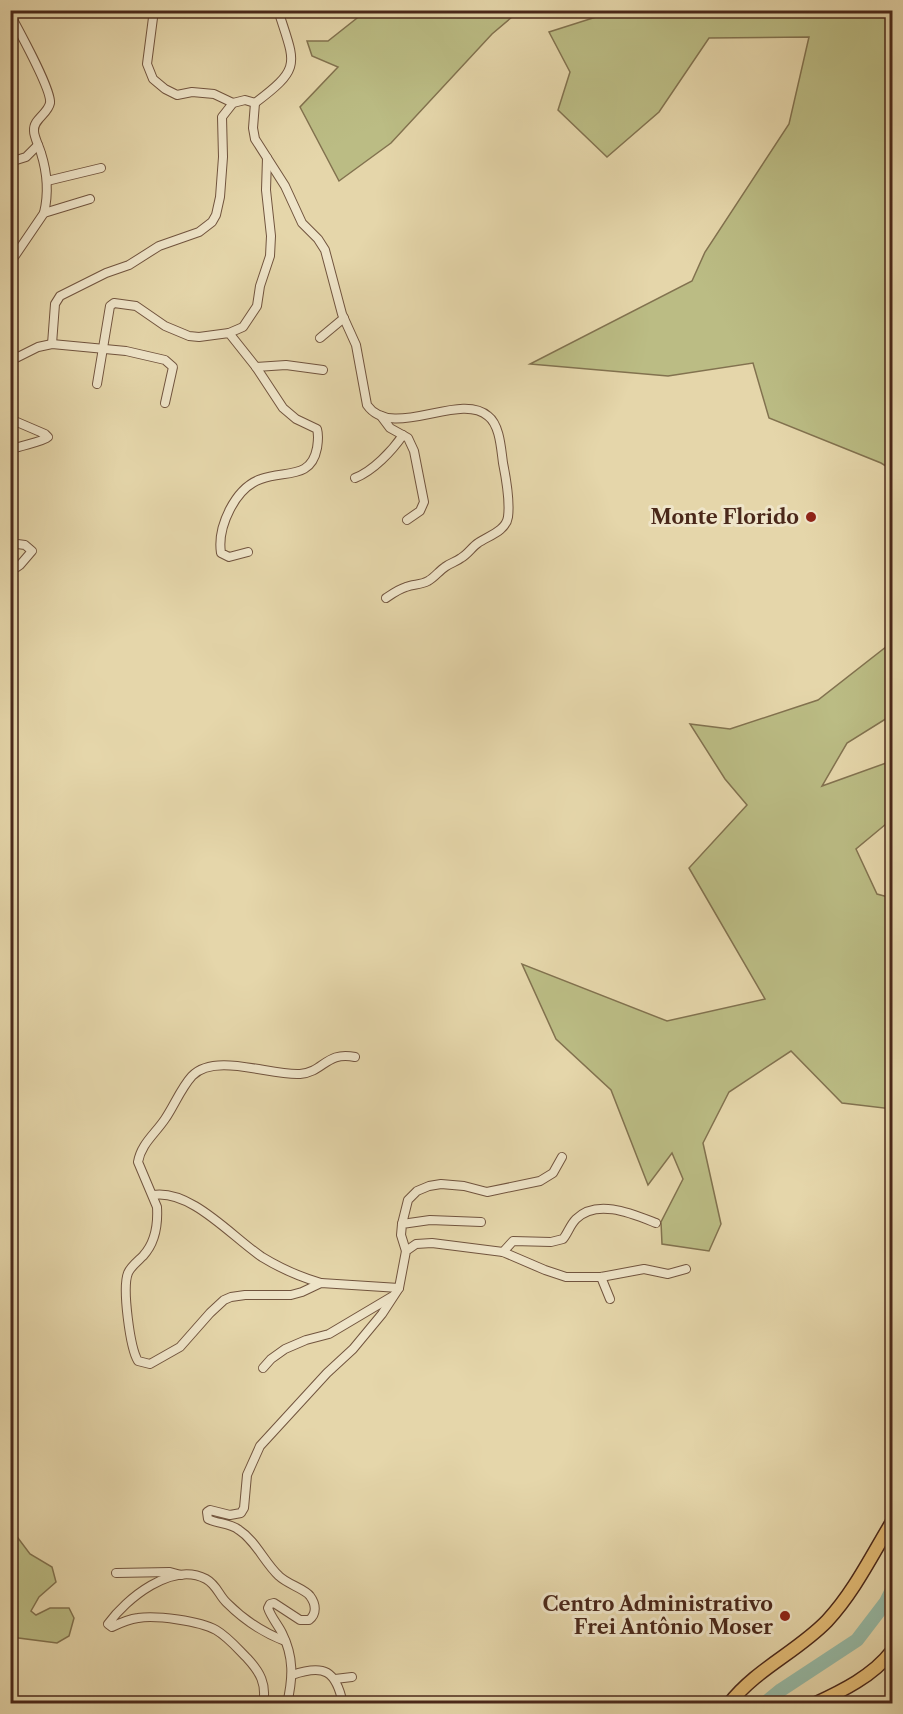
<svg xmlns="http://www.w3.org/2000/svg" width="903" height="1714" font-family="'Libre Caslon Text',serif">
	<rect width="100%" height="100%" fill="#e5d6aa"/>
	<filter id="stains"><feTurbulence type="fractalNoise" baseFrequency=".00333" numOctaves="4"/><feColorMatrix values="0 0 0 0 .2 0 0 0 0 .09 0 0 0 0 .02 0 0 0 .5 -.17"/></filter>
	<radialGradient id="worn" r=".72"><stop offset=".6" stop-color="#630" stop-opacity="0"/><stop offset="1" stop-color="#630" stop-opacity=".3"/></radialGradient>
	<g fill="#bbbc84" stroke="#82724f" stroke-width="1.5">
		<path d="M618 10 892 11V470L881 463 769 418 753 363 668 376 530 364 692 281 705 252 789 124 809 37 709 38 659 112 607 157 558 110 570 72 549 32Z"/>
		<path d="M366 11H519L492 34 391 143 339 181 300 107 338 67 312 56 307 41H328Z"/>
		<path d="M891 643 892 715 847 743 822 786 886 763 892 764V819L856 849 877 894 892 898V1109L842 1103 791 1051 729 1092 703 1143 721 1224 709 1251 662 1244 661 1222 683 1179 672 1153 648 1185 611 1090 556 1039 522 964 667 1021 765 999 689 868 747 805 725 779 690 724 730 729 818 700Z"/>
		<path d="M11 1534H15L30 1554 52 1567 56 1582 39 1597 31 1611 36 1615 50 1608H69L74 1618 69 1636 57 1643 11 1637Z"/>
	</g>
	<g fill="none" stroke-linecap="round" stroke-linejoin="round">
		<path stroke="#96b9a5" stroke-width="14" d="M764 1704 781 1690 857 1640 886 1602 892 1590"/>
		<g stroke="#71543e" stroke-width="10">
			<g id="street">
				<path d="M154 10 147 64 153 79 165 89 177 95 192 92 214 94 233 103"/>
				<path d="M10 14C18 29 52 90 50 103 48 114 33 119 34 131 34 137 39 146 41 153 47 172 49 192 44 213"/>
				<path d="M255 103 253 128 255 139 285 186 302 223 318 239 325 250 342 314 356 345 367 405C392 441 460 391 488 416 500 425 501 449 503 463 506 478 510 502 508 517 506 531 488 536 478 543 472 547 468 554 461 558 456 562 450 563 445 567 439 571 434 578 428 581 421 585 413 584 406 587 399 589 392 594 386 598"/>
				<path d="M255 103C303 67 295 64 278 10"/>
				<path d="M10 162 26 157 38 145"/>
				<path d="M47 181 101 168"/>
				<path d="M10 263 44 213 90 199"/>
				<path d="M229 333 243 327 257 306 260 286 270 256 271 236 266 190 267 158"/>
				<path d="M320 338 344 318"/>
				<path d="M52 344 55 304 60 296 106 273 129 265 159 246 199 232 212 222 216 215 220 197 223 157 222 117 233 103 245 100 255 103"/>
				<path d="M10 361 38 347 52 344 126 351 165 360 173 367 165 403"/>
				<path d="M256 367 286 365 323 370"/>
				<path d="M97 384 110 306 114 303 136 306 165 326 189 336 199 337 229 333 256 367 283 408 296 419 317 429C319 436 318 441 317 448 311 480 285 470 261 479 235 488 217 527 221 553L229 557 248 552"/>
				<path d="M381 416 390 428 408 438 414 451 424 502 420 511 407 520"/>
				<path d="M10 419 45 434 48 437C43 442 21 445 10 450"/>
				<path d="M355 478C373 471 392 451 403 435"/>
				<path d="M10 543 25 545 32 551 20 565 10 572"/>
				<path d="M355 1057C326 1051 324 1072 300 1074 271 1076 215 1052 192 1076 181 1088 174 1106 165 1119 155 1134 141 1144 138 1162L157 1207C158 1224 156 1242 143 1256 138 1261 131 1266 128 1273 122 1288 130 1348 138 1361L150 1364 180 1347 210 1313 224 1300 231 1297 245 1295H291L302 1292 321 1283 399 1288"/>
				<path d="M153 1195C191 1189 232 1237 262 1257 280 1268 300 1277 321 1283"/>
				<path d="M402 1224 408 1200 417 1191 429 1186 441 1184 464 1186 487 1192 540 1181 553 1173 562 1157"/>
				<path d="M406 1251 401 1235 402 1224 430 1220 481 1222"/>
				<path d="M503 1252 513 1241 551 1242 563 1239C568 1233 570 1225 576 1219 597 1198 633 1214 656 1223"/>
				<path d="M601 1277 610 1299"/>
				<path d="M263 1368 271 1359 285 1349 306 1340 329 1334 393 1296"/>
				<path d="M116 1573 170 1572 181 1575"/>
				<path d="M292 1675C324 1664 336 1670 343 1704"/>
				<path d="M335 1679 352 1677"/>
				<path d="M263 1704C267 1684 260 1672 247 1658 237 1648 228 1637 216 1630 200 1621 156 1615 138 1618 129 1619 120 1623 112 1627L108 1624C126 1599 172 1561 206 1579 217 1585 219 1596 227 1603 243 1619 264 1633 285 1641"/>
				<path d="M287 1704C293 1678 294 1657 282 1633 278 1625 271 1617 268 1608L270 1604 274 1603 300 1620H309C317 1614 316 1604 310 1596 305 1589 287 1584 279 1576 264 1562 256 1541 239 1530 230 1523 218 1524 208 1519L207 1512 210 1510 230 1515 241 1513 244 1508 247 1475 260 1446 327 1373 353 1349 382 1314 399 1288 406 1251 416 1244 432 1243 503 1252 545 1270 566 1277H601L644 1269 668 1274 686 1269"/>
			</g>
		</g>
		<g stroke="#4a281a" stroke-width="15">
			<g id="primary">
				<path d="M729 1704C756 1669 797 1652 827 1621 854 1592 872 1555 892 1522"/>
				<path d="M814 1704C842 1691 873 1676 892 1651"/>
			</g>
		</g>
		<use href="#street" stroke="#eee4c8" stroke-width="8"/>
		<use href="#primary" stroke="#e2bb75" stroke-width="12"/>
	</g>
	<g fill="#8f2418" stroke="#eee4c8" stroke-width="2">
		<circle cx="811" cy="517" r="6"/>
		<circle cx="785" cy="1616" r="6"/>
	</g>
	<g text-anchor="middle" stroke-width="6" stroke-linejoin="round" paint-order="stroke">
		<g font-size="20" font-weight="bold" fill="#4a281a" stroke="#eee4c8" text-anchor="end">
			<text x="799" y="524">Monte Florido</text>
			<text x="773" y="1611">Centro Administrativo<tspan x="773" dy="23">Frei Antônio Moser</tspan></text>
		</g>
	</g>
	<rect width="903" height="1714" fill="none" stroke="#e5d6aa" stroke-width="36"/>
	<rect x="12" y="12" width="879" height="1690" fill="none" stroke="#4a281a" stroke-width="3"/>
	<rect x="18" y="18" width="867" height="1678" fill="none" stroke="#4a281a" stroke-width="1.5"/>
	<rect width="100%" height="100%" filter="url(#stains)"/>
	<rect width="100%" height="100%" fill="url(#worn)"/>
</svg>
